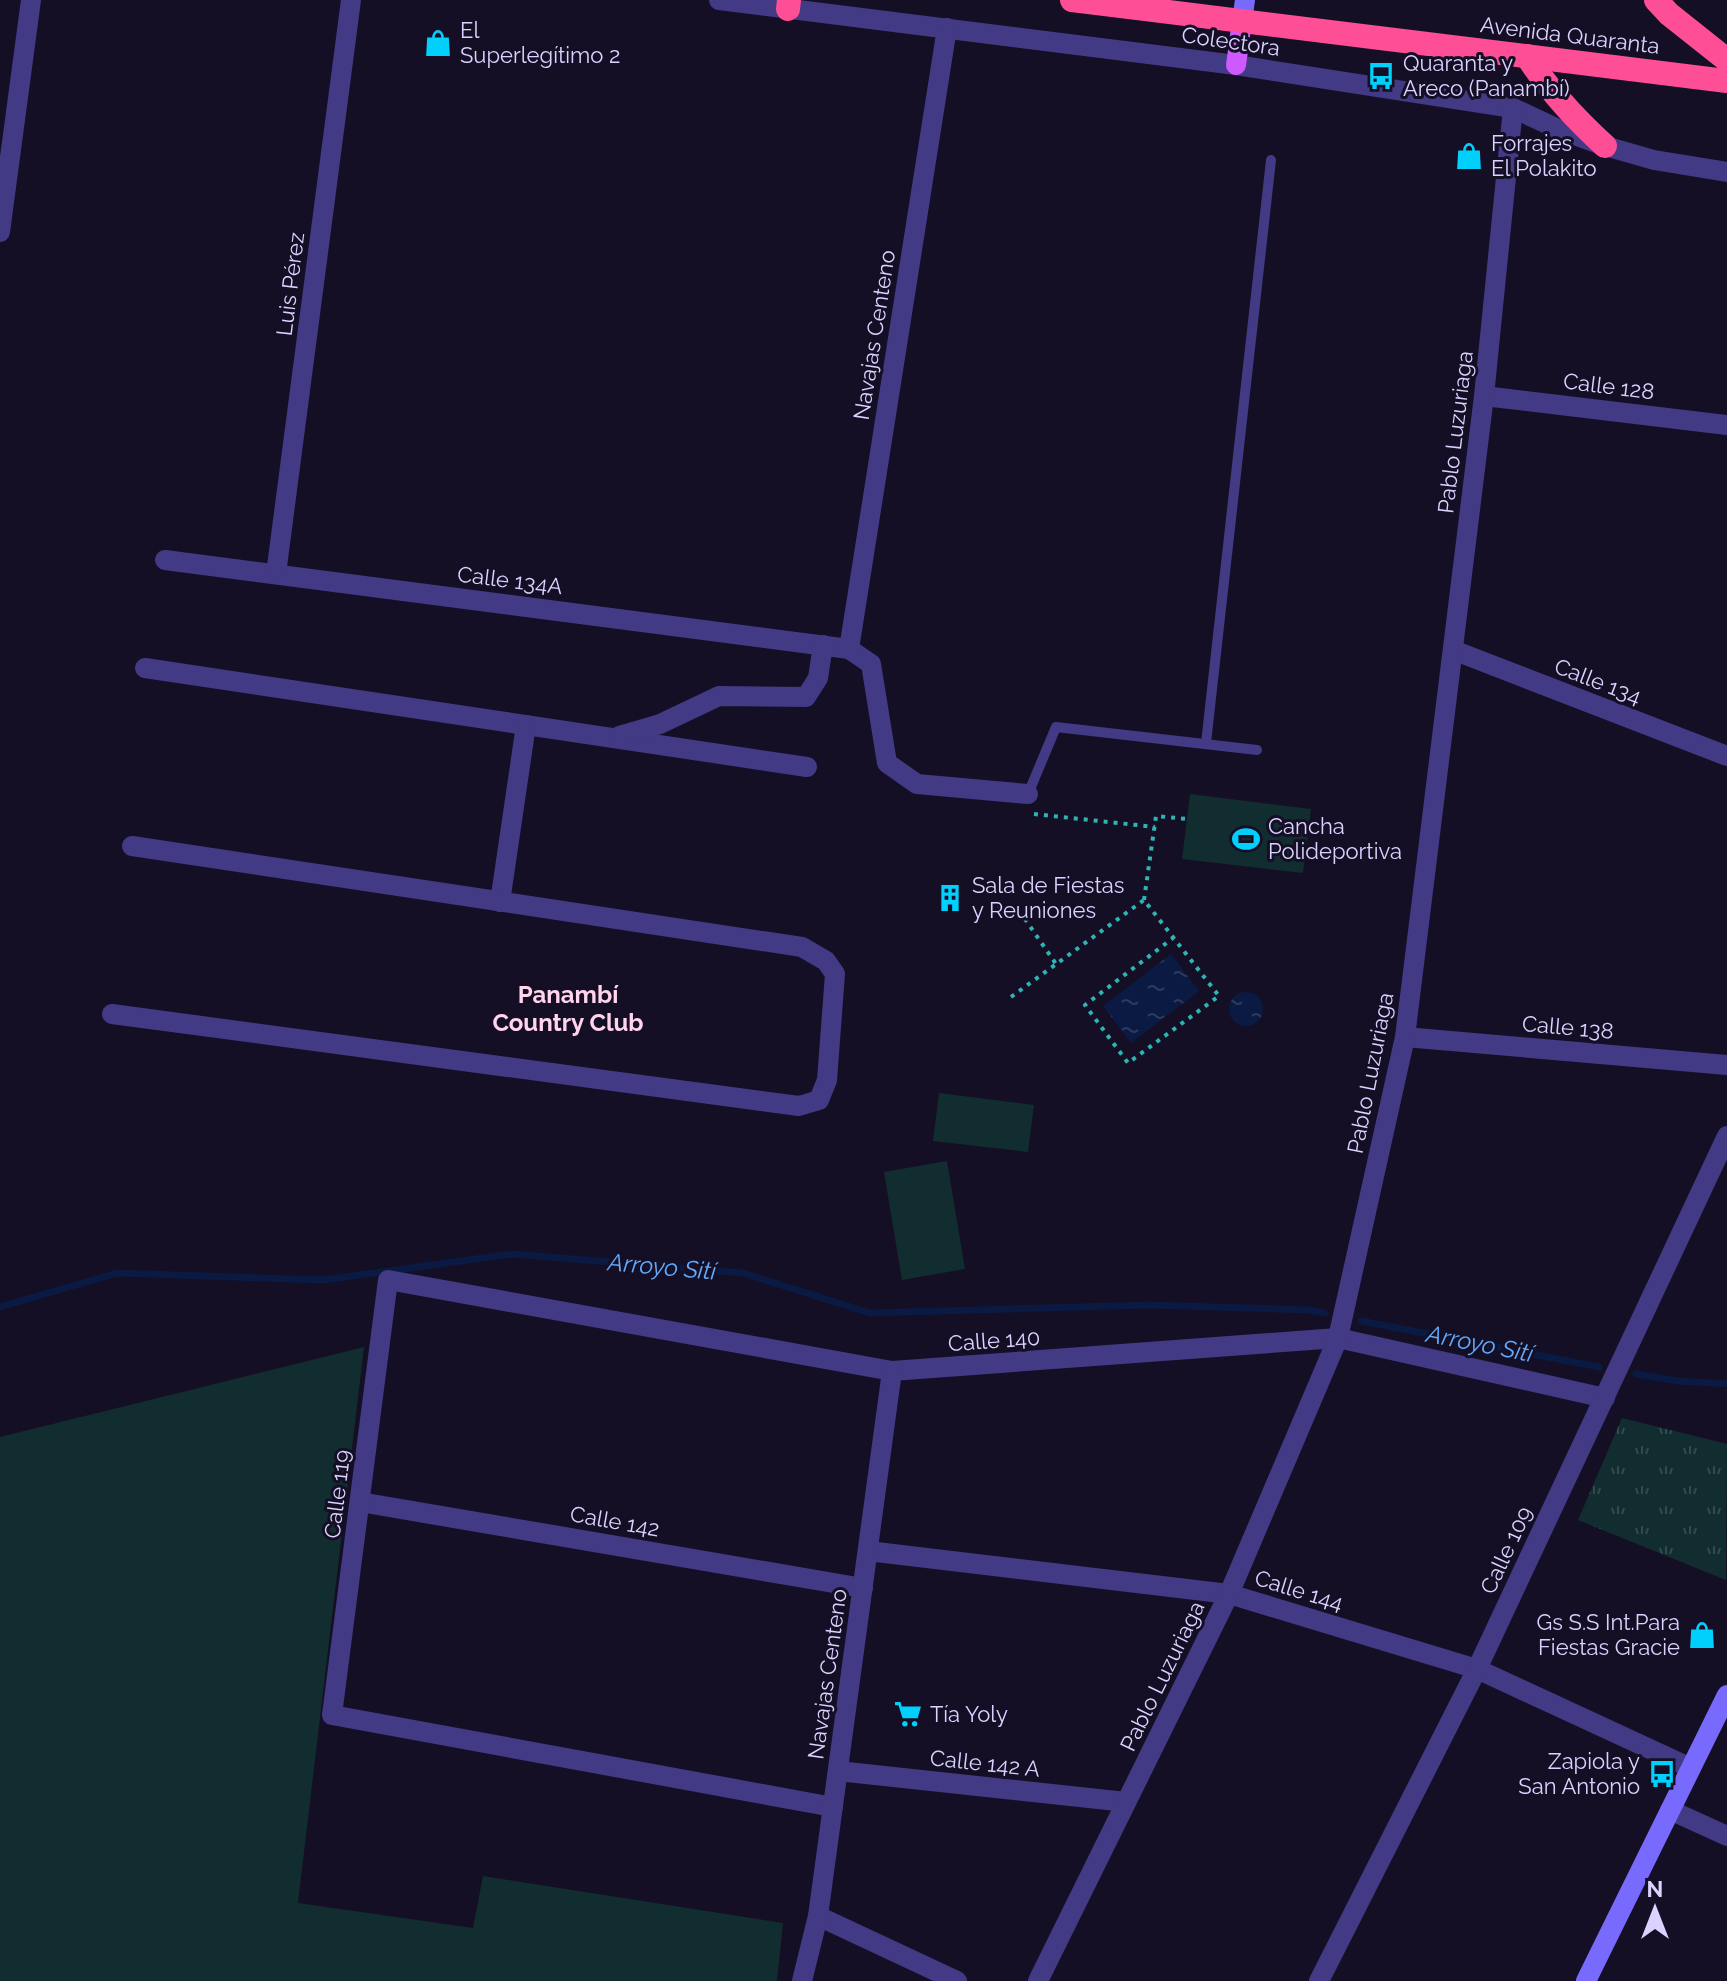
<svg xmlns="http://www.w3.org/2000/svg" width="1727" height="1981" font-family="Raleway,sans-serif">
	<defs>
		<pattern id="park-tufts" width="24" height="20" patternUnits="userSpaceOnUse" patternTransform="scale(2)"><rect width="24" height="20" fill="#122d2f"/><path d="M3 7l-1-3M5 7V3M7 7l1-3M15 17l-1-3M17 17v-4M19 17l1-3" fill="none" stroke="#344b4e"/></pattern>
		<pattern id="water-ripples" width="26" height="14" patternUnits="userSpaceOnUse" patternTransform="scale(2)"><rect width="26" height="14" fill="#0a1a42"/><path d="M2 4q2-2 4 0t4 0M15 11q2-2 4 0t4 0" fill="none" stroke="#2d3a5e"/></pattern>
	</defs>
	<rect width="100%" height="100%" fill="#140f25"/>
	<g fill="#122d2f">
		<path d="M1190 794 1311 809 1303 873 1182 859Z"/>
		<path d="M939 1093 1034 1105 1028 1152 933 1141Z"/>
		<path d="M947 1161 965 1269 902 1280 884 1172Z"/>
		<path d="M364 1347 298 1903 473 1928 483 1876 783 1923 777 1981H0V1437Z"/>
	</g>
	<path fill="url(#park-tufts)" d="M1622 1418 1727 1444 1726 1580 1578 1520Z"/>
	<g fill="url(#water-ripples)">
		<path d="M1171 954 1199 991 1131 1043 1103 1006Z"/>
		<circle cx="1246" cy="1009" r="17"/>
	</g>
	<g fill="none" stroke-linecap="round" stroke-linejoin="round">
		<g stroke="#0a1a42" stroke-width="7">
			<path d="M0 1307 117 1273 323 1280 512 1254 743 1273 870 1313 1150 1305 1309 1310 1325 1313"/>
			<path d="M1361 1321 1599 1367"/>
			<path d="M1636 1374 1678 1381 1727 1384"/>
		</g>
		<g stroke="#2fb4b6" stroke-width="4" stroke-dasharray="4 6" stroke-linecap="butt">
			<path d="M1034 814 1155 827"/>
			<path d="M1144 900 1156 816 1187 819"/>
			<path d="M998 906 1023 916 1056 964"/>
			<path d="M1011 997 1144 900 1219 996 1128 1063 1085 1005 1173 938"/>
		</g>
		<g stroke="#423a84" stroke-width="10">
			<path d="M1206 743 1271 160"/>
			<path d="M1028 794 1056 727 1257 750"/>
		</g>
		<g stroke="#423a84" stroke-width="20">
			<path d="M719 0 1236 65 1513 108 1558 129 1605 146 1654 160 1727 172"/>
			<path d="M0 232 31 0"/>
			<path d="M1484 396 1727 425"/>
			<path d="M165 560 849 649 871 664 887 763 917 784 1028 794"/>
			<path d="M276 574 351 0"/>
			<path d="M849 649 947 28"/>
			<path d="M1453 650 1727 756"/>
			<path d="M145 668 807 767"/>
			<path d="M619 736 660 724 719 696 806 697 818 678 823 645"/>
			<path d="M500 902 526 725"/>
			<path d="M112 1014 799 1106 819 1100 827 1080 835 974 826 961 802 947 132 846"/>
			<path d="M1405 1037 1727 1065"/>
			<path d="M360 1502 863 1588"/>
			<path d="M868 1551 1229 1594 1477 1669 1691 1768"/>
			<path d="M838 1771 1126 1802"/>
			<path d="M833 1807 332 1715 388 1280 892 1371 1338 1338 1605 1398"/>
			<path d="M1670 1810 1727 1836"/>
			<path d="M818 1916 957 1981"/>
			<path d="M802 1981 818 1916 892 1371"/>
			<path d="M1038 1981 1229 1594 1338 1338 1405 1037 1484 396 1513 108"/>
			<path d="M1319 1981 1477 1669 1727 1136"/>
		</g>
		<g stroke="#796afe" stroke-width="20">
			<path d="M1242 21 1245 0"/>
			<path d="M1586 1981 1727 1695"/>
		</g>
		<path stroke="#cd5afe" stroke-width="20" d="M1236 65 1242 21"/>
		<g stroke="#fe4e95" stroke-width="24">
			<path d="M1072 0 1727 81"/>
			<path d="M1656 0 1669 14 1727 60"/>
			<path d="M788 9 789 0"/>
			<path d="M1527 56C1549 91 1574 118 1605 146"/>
		</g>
	</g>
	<defs>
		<g id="shop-bare" transform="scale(2.16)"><path d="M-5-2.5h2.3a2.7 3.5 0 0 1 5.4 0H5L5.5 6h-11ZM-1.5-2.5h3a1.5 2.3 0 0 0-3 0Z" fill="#01d0fc" stroke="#140f25" stroke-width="2.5" paint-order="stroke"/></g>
		<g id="bus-bare" transform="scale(2.16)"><path d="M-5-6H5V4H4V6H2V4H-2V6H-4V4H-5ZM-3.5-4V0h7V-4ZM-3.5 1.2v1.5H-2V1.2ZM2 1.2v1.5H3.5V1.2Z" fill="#01d0fc" stroke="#140f25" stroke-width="2.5" paint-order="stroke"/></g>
		<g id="stadium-bare" transform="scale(2.16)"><path d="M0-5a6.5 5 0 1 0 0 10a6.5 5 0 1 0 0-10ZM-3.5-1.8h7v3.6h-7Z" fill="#01d0fc" stroke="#140f25" stroke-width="2.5" paint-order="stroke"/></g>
		<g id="building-bare" transform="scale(2.16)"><path d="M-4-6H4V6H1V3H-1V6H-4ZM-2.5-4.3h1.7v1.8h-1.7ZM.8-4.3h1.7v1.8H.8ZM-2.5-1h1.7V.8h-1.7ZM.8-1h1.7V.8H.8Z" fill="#01d0fc" stroke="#140f25" stroke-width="2.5" paint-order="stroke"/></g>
		<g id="supermarket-bare" transform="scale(2.16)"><path d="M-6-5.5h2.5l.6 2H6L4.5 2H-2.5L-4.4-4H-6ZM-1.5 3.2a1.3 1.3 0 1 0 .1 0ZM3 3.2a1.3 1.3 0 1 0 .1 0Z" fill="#01d0fc" stroke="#140f25" stroke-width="2.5" paint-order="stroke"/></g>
	</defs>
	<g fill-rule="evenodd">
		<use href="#shop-bare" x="438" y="43"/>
		<use href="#bus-bare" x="1381" y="76"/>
		<use href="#shop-bare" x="1469" y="156"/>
		<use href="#stadium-bare" x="1246" y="839"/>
		<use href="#building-bare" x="950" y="898"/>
		<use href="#shop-bare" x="1702" y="1635"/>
		<use href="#supermarket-bare" x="908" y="1714"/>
		<use href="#bus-bare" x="1662" y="1774"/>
	</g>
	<g text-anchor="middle" stroke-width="6" stroke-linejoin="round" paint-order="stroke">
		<g font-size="22" fill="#dbd2ff" stroke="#140f25" text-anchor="start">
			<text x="460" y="38">El<tspan x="460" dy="25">Superlegítimo 2</tspan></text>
			<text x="1403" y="71">Quaranta y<tspan x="1403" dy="25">Areco (Panambí)</tspan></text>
			<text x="1491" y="151">Forrajes<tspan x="1491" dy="25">El Polakito</tspan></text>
			<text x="1268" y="834">Cancha<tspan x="1268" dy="25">Polideportiva</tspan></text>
			<text x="972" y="893">Sala de Fiestas<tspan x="972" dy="25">y Reuniones</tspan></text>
			<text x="1680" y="1630" text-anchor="end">Gs S.S Int.Para<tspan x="1680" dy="25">Fiestas Gracie</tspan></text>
			<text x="930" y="1722">Tía Yoly</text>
			<text x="1640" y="1769" text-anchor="end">Zapiola y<tspan x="1640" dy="25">San Antonio</tspan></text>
		</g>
		<g font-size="22" fill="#dbd2ff" stroke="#140f25">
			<text transform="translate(1570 35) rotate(7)" y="8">Avenida Quaranta</text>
			<text transform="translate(1231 41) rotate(8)" y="8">Colectora</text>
			<text transform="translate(290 284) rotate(-83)" y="8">Luis Pérez</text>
			<text transform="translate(874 335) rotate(-81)" y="8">Navajas Centeno</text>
			<text transform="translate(1609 386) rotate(7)" y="8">Calle 128</text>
			<text transform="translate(1455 432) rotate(-83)" y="8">Pablo Luzuriaga</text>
			<text transform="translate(510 580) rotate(7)" y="8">Calle 134A</text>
			<text transform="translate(1598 681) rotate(21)" y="8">Calle 134</text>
			<text transform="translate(1568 1027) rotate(5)" y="8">Calle 138</text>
			<text transform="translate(1370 1073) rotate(-79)" y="8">Pablo Luzuriaga</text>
			<text transform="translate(994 1340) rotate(-4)" y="8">Calle 140</text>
			<text transform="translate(337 1494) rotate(-83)" y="8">Calle 119</text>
			<text transform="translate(615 1521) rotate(10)" y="8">Calle 142</text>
			<text transform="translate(1506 1550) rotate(-65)" y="8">Calle 109</text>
			<text transform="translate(1299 1590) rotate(17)" y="8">Calle 144</text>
			<text transform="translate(827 1674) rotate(-82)" y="8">Navajas Centeno</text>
			<text transform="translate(1162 1676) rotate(-64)" y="8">Pablo Luzuriaga</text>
			<text transform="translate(985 1763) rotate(6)" y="8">Calle 142 A</text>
		</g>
		<g font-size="24" font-weight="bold" fill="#ffd4ec" stroke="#140f25">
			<text x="568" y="1003">Panambí<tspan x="568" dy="28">Country Club</tspan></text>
		</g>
		<g font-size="24" font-style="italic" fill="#61aafe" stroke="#140f25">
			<text transform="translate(662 1267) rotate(5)" y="8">Arroyo Sití</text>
			<text transform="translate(1480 1344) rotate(11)" y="8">Arroyo Sití</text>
		</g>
	</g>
	<g transform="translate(1655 1909)" stroke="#140f25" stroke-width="6" paint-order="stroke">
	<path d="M0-6L14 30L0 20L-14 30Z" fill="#dbd2ff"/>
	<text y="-12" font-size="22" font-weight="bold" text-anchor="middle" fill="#dbd2ff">N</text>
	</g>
</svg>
